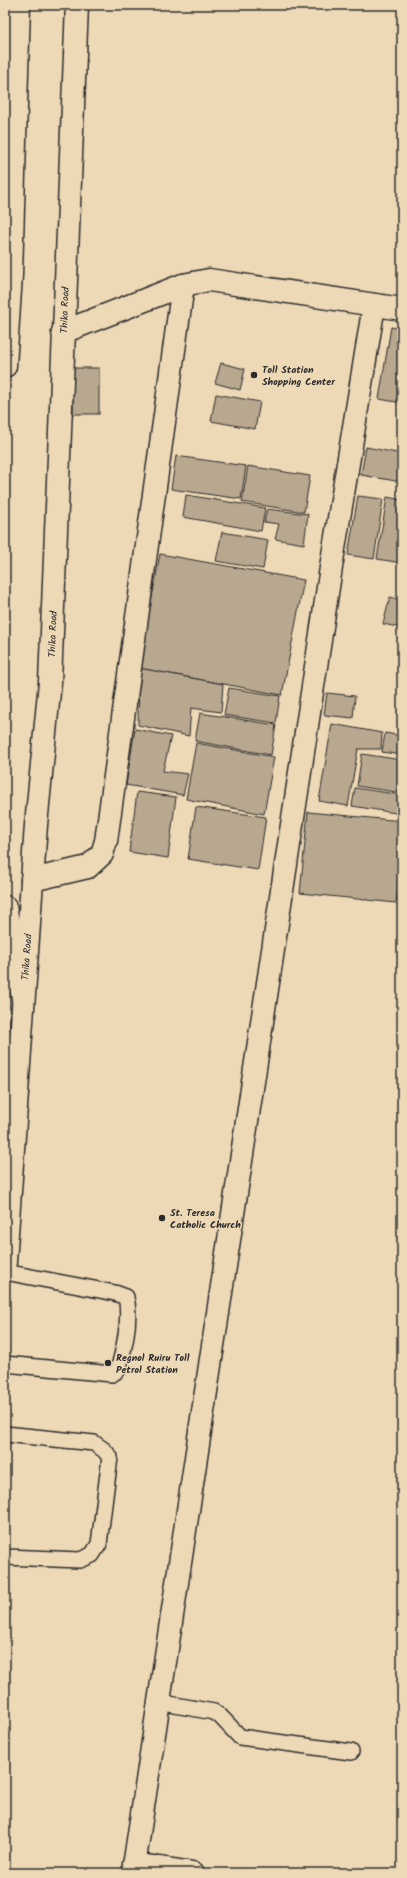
<svg xmlns="http://www.w3.org/2000/svg" width="407" height="1878" font-family="Kalam,sans-serif">
	<rect width="100%" height="100%" fill="#eed9b7"/>
	<filter id="ink" filterUnits="userSpaceOnUse"><feTurbulence type="fractalNoise" baseFrequency=".025" numOctaves="2"/><feDisplacementMap in="SourceGraphic" scale="8" xChannelSelector="R" yChannelSelector="G"/><feConvolveMatrix kernelMatrix="1 2 1 2 8 2 1 2 1" color-interpolation-filters="sRGB"/></filter>
	<g filter="url(#ink)">
		<g fill="#b8a890" stroke="#2b2b2b">
			<path d="M391 327 402 329V403L379 399Z"/>
			<path d="M221 363 245 369 240 390 215 383Z"/>
			<rect x="73" y="368" width="26" height="46"/>
			<path d="M216 394 260 402 255 429 211 421Z"/>
			<path d="M366 447 402 454V482L361 475Z"/>
			<path d="M176 456 246 466 241 499 171 489Z"/>
			<path d="M248 466 310 476 304 512 242 502Z"/>
			<path d="M186 495 265 508 261 531 183 517Z"/>
			<path d="M358 496 383 499 374 559 348 555Z"/>
			<path d="M387 497 402 500V563L377 559Z"/>
			<path d="M267 509 308 514 304 544 275 539 279 524 264 522Z"/>
			<path d="M222 532 268 540 263 569 216 561Z"/>
			<path d="M160 554 304 580 282 695 139 668Z"/>
			<path d="M390 597 402 600V628L383 624Z"/>
			<path d="M139 668 223 684 221 712 191 708 189 736 138 725Z"/>
			<path d="M229 688 280 696 276 723 224 715Z"/>
			<path d="M327 693 355 696 353 718 324 715Z"/>
			<path d="M200 713 276 725 271 755 195 741Z"/>
			<path d="M332 724 382 733 381 749H358L348 806 319 801Z"/>
			<path d="M135 729 171 736 163 771 188 774 183 795 126 785Z"/>
			<path d="M385 733 402 736V755L382 752Z"/>
			<path d="M196 743 274 757 264 814 186 799Z"/>
			<path d="M362 754 402 760V793L357 786Z"/>
			<path d="M355 788 402 795V814L352 806Z"/>
			<path d="M137 792 176 797 168 858 129 852Z"/>
			<path d="M196 807 266 817 258 870 188 859Z"/>
			<path d="M308 812 402 821V846L396 903 300 893Z"/>
		</g>
		<g fill="none" stroke-linecap="round" stroke-linejoin="round">
			<g stroke="#2b2b2b" stroke-width="18">
				<g id="lane">
					<path d="M5 1272 115 1293 126 1297C131 1318 124 1350 118 1370L112 1374 5 1364"/>
					<path d="M5 1434 94 1443 104 1450 110 1457 99 1544 92 1555 80 1560 5 1557"/>
					<path d="M158 1702 214 1712 220 1716 240 1737 351 1752"/>
				</g>
			</g>
			<g stroke="#2b2b2b" stroke-width="25">
				<g id="street">
					<path d="M63 332 183 285 209 280 402 309"/>
					<path d="M32 880 88 867 102 854 106 841 183 285"/>
					<path d="M134 1864 193 1873"/>
					<path d="M133 1873 332 561 374 305"/>
				</g>
			</g>
			<g stroke="#2b2b2b" stroke-width="25">
				<path id="primary" d="M5 1262 36 825 50 682 77 5"/>
			</g>
			<g stroke="#2b2b2b" stroke-width="25">
				<g id="highway">
					<path d="M5 366 11 275 19 5"/>
					<path d="M5 907 23 998"/>
				</g>
			</g>
			<use href="#lane" stroke="#eed9b7" stroke-width="15"/>
			<use href="#street" stroke="#eed9b7" stroke-width="22"/>
			<use href="#primary" stroke="#eed9b7" stroke-width="22"/>
			<use href="#highway" stroke="#eed9b7" stroke-width="22"/>
		</g>
	</g>
	<g fill="#2b2b2b" stroke="#eed9b7" stroke-width="1.5">
		<circle cx="254" cy="375" r="4"/>
		<circle cx="162" cy="1218" r="4"/>
		<circle cx="108" cy="1363" r="4"/>
	</g>
	<g text-anchor="middle" stroke-width="3" stroke-linejoin="round" paint-order="stroke">
		<g font-size="10" fill="#2b2b2b" stroke="#eed9b7">
			<text transform="translate(64 310) rotate(-88)" y="4">Thika Road</text>
			<text transform="translate(52 634) rotate(-88)" y="4">Thika Road</text>
			<text transform="translate(26 957) rotate(-86)" y="4">Thika Road</text>
		</g>
		<g font-size="10" font-weight="bold" fill="#2b2b2b" stroke="#eed9b7" text-anchor="start">
			<text x="262" y="373">Toll Station<tspan x="262" dy="12">Shopping Center</tspan></text>
			<text x="170" y="1216">St. Teresa<tspan x="170" dy="12">Catholic Church</tspan></text>
			<text x="116" y="1361">Regnol Ruiru Toll<tspan x="116" dy="12">Petrol Station</tspan></text>
		</g>
	</g>
	<rect width="407" height="1878" fill="none" stroke="#eed9b7" stroke-width="20"/>
	<rect x="10" y="10" width="387" height="1858" fill="none" stroke="#2b2b2b" stroke-width="1.5" filter="url(#ink)"/>
</svg>
